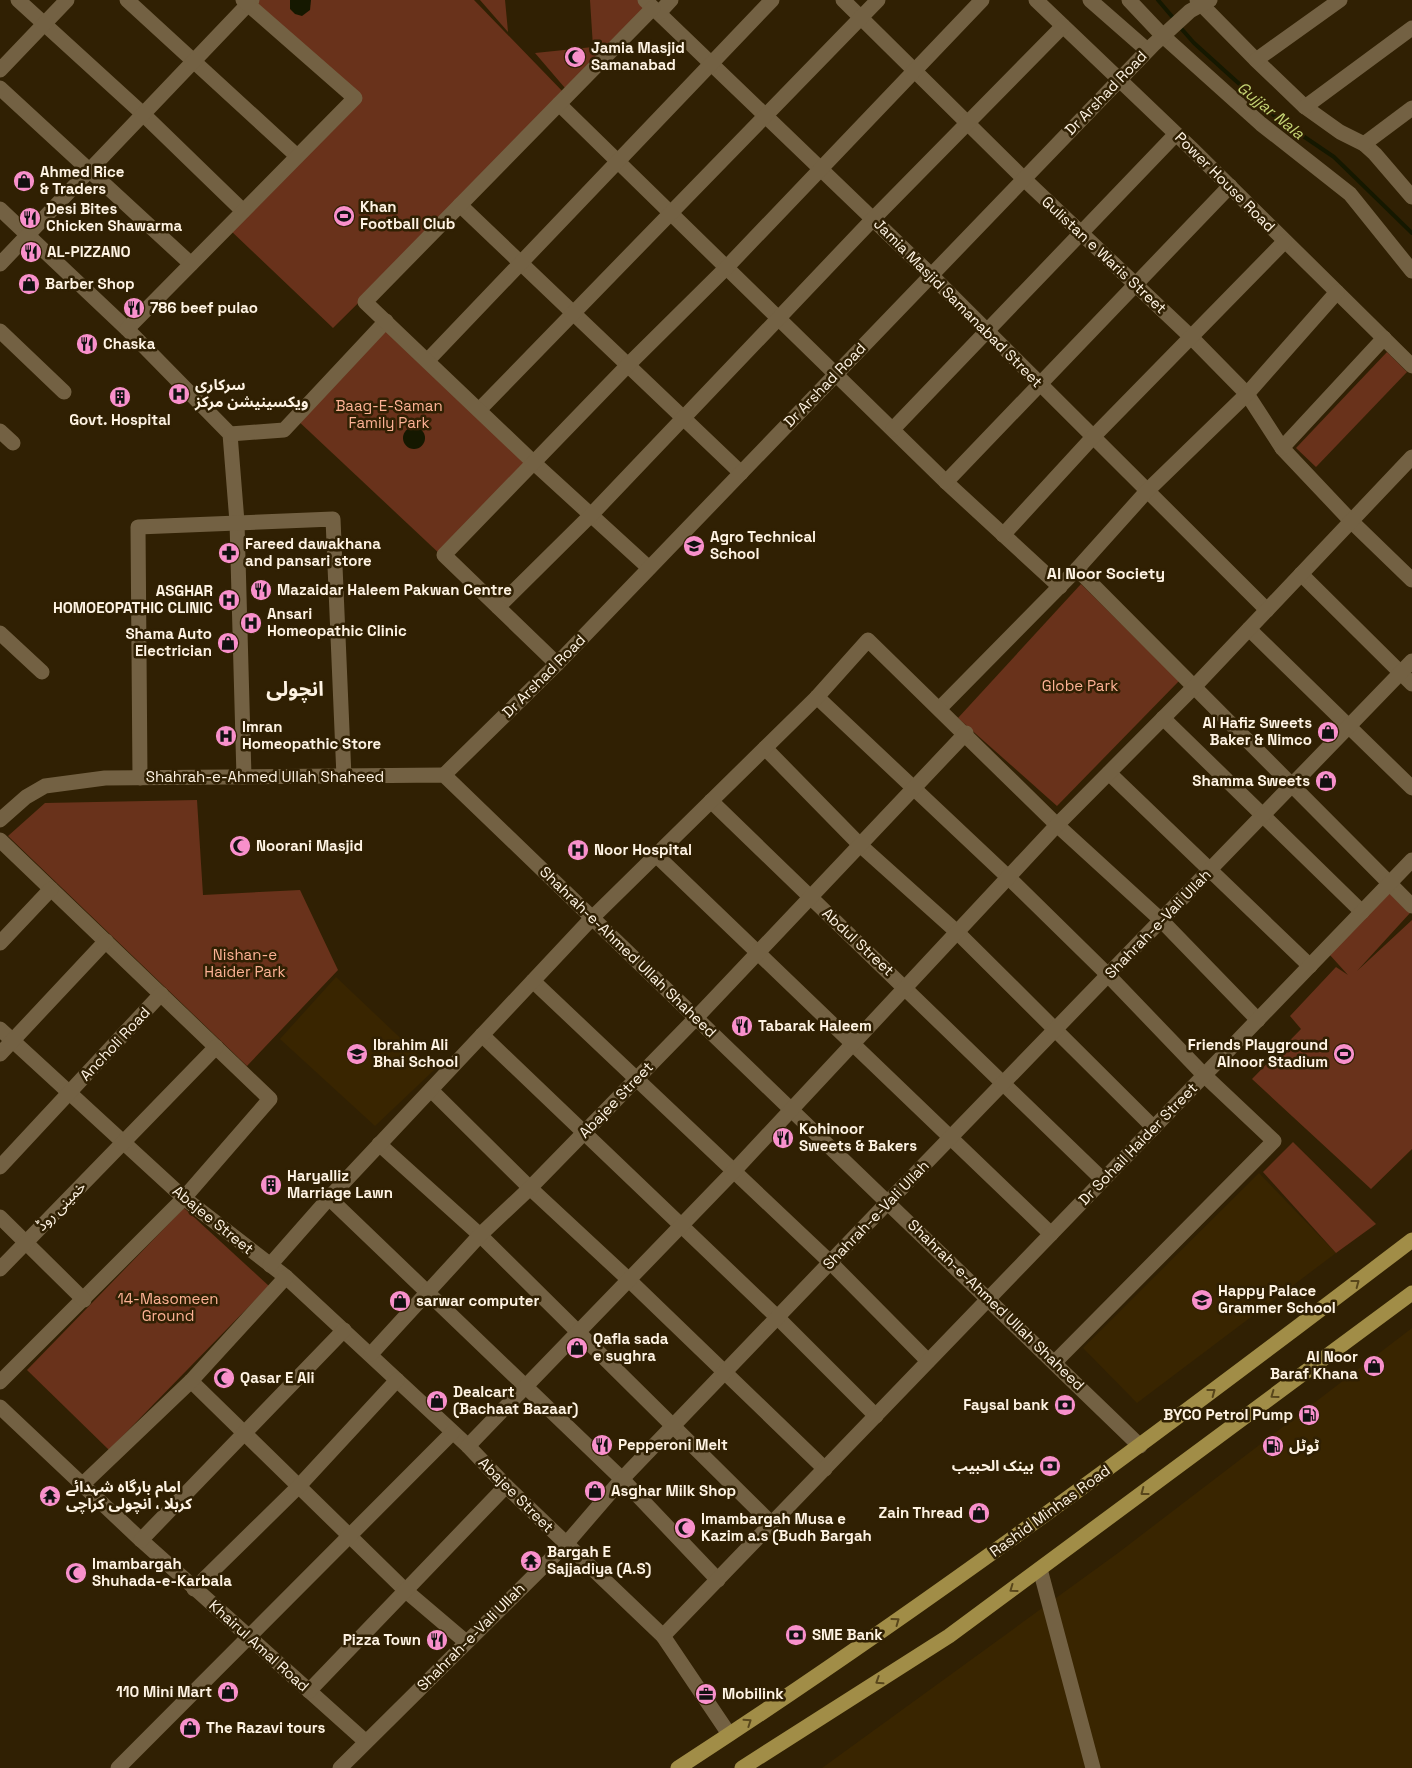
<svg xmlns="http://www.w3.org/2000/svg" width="1412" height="1768" font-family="'Space Grotesk','Noto Sans Arabic',sans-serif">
	<rect width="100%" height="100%" fill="#302003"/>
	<g fill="#392500">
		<path d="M336 977 434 1070 375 1126 280 1039Z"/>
		<path d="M1259 1173 1336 1253 1137 1403 1083 1348Z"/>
		<path d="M1412 1328V1768H822L1118 1553Z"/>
	</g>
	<g fill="#69321b">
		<path d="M253 0H474L567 96 333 328 229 229 354 98Z"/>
		<path d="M480 0H505L508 32Z"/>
		<path d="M590 0H641L648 7 565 88 535 53 593 47Z"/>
		<path d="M386 321 533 462 442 556 295 418Z"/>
		<path d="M1387 352 1407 372 1316 467 1296 448Z"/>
		<path d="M1081 584 1179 681 1057 806 958 718Z"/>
		<path d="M197 800 203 895 300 890 338 970 247 1066 8 836 45 803Z"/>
		<path d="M1389 893 1410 913 1357 971 1412 920V1149L1371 1189 1252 1079 1301 1029 1290 1016 1336 967 1348 975 1329 954Z"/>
		<path d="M1293 1142 1376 1224 1336 1253 1263 1172Z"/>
		<path d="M184 1208 269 1286 109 1450 27 1370Z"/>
	</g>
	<g fill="#151800">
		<path d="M290 0H311L310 10 302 16 295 14 290 9Z"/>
		<circle cx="414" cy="438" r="11"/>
	</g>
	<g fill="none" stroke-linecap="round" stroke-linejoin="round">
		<g stroke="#151800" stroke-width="4">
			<path d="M1158 0 1175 20"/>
			<path d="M1179 26 1194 43 1278 119 1334 157 1412 233"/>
		</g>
		<g stroke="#736143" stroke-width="15">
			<path d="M18 0 143 114 243 211"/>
			<path d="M127 0 297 156"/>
			<path d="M645 0 931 275 1267 610"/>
			<path d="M843 0 1024 179 1191 337 1247 394 1282 448 1351 521 1412 580"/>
			<path d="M1036 0 1193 150 1412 366"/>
			<path d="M1090 0 1147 50"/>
			<path d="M1129 0 1163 36 1261 124 1350 194 1412 271"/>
			<path d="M1197 0 1256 60 1305 107 1340 132 1364 144 1375 154 1412 197"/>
			<path d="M659 13 671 0"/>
			<path d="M1256 60 1340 0"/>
			<path d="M0 70 67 0"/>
			<path d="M0 88 191 264"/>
			<path d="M559 104 946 482 1060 587"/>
			<path d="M1305 107 1412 28"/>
			<path d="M1364 144 1412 108"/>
			<path d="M460 205 741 473"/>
			<path d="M0 209 127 329 230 434 237 522 244 777"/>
			<path d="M0 264 252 0"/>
			<path d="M127 329 355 98 243 0"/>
			<path d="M0 331 64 392"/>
			<path d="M428 360 772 0"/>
			<path d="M479 410 878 0"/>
			<path d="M893 429 1176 134"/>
			<path d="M0 431 13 443"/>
			<path d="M230 434 284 430 386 321"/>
			<path d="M1282 448 1384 338"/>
			<path d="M946 482 1230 186"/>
			<path d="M1003 535 1093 437 1284 242"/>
			<path d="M649 568 533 462 365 302 653 8"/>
			<path d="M1077 569 1412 906"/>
			<path d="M1301 574 1412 684"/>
			<path d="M498 607 591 515 873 219 1063 26"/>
			<path d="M1249 629 1412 788"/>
			<path d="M0 633 42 672"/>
			<path d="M557 664 444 555 628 365 726 268 982 0"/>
			<path d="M817 697 1008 877 1108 975 1204 1075 1274 1141 1055 1362"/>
			<path d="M940 708 1077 569 1147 491 1247 394 1337 292"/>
			<path d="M1163 718 1362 912"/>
			<path d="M765 748 860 845 957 932 1154 1128"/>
			<path d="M1109 773 1310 966"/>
			<path d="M444 775 557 664 1153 45 1190 11 1210 0"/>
			<path d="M140 778 138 527 333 519 344 777"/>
			<path d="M711 801 1103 1180"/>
			<path d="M0 820 26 797 45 786 105 778 444 775 1140 1446"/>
			<path d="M0 840 270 1099 184 1198 0 1382"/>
			<path d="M656 855 1051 1234"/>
			<path d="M0 943 51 889"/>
			<path d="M533 981 831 1263 928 1361"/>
			<path d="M0 1029 184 1198 286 1277 468 1446 506 1486 663 1636 729 1734"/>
			<path d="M482 1035 778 1318 876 1416"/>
			<path d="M0 1054 106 941"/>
			<path d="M431 1090 530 1188 628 1279 825 1469"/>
			<path d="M379 1144 480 1235 772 1524"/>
			<path d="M0 1167 161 994"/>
			<path d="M329 1198 622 1479 718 1580"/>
			<path d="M0 1217 84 1300"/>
			<path d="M270 1265 329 1198 592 918 817 697 868 640 1057 825 1161 920 1258 1020"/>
			<path d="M0 1269 216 1047"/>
			<path d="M371 1354 480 1235 530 1188 695 1019 966 733"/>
			<path d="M191 1381 406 1591 466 1642"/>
			<path d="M0 1407 141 1540 365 1741"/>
			<path d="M468 1446 734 1171 1057 825 1193 688 1412 457"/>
			<path d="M82 1485 191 1381 286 1277"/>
			<path d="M141 1540 344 1330"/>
			<path d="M1040 1569 1093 1768"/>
			<path d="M194 1589 299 1486 397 1380"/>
			<path d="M663 1636 1412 860"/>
			<path d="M309 1691 506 1486"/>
			<path d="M118 1768 452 1433"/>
			<path d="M340 1768 566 1544 622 1479 889 1201 1412 661"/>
		</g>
		<g stroke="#a18d47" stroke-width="15">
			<path d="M678 1768C931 1604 1172 1423 1412 1240"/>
			<path d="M742 1768 949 1636 1412 1293"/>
		</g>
	</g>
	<defs><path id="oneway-chevron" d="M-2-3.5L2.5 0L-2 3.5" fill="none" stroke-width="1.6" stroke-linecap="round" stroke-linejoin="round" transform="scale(1.25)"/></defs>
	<g stroke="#58461b">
		<use href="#oneway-chevron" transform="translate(1356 1283) rotate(-37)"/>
		<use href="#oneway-chevron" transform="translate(1212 1392) rotate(-37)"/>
		<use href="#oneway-chevron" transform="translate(1274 1395) rotate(144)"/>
		<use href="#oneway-chevron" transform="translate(1144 1492) rotate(143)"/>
		<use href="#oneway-chevron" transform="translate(1013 1589) rotate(144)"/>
		<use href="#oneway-chevron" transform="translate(896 1621) rotate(-36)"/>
		<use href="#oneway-chevron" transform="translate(879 1681) rotate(147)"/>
		<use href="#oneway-chevron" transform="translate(748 1722) rotate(-34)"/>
	</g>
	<defs>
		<g id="mosque-disc" transform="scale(1.125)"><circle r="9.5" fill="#f890cb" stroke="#302003"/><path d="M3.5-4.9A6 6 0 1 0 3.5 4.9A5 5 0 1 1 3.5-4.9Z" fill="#111"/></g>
		<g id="shop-disc" transform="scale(1.125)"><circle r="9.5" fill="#f890cb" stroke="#302003"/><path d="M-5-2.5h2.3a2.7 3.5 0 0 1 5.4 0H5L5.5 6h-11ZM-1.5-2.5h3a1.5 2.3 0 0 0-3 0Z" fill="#111"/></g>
		<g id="stadium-disc" transform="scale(1.125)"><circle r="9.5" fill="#f890cb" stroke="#302003"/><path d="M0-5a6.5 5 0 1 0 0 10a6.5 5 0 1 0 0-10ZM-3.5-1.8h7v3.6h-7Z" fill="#111"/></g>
		<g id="restaurant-disc" transform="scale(1.125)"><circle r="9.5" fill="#f890cb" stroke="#302003"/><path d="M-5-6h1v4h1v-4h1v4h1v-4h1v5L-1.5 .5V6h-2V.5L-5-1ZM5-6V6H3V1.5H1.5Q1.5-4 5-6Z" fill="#111"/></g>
		<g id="hospital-disc" transform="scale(1.125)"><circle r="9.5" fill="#f890cb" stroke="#302003"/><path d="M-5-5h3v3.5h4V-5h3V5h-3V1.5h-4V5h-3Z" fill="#111"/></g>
		<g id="building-disc" transform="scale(1.125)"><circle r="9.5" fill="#f890cb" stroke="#302003"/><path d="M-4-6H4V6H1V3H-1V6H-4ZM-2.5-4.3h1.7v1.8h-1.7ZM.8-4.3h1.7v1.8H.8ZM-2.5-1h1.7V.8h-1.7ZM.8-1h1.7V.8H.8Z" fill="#111"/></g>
		<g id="school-disc" transform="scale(1.125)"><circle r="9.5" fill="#f890cb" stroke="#302003"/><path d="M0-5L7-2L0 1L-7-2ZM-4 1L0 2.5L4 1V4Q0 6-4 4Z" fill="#111"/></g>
		<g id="pharmacy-disc" transform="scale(1.125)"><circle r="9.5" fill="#f890cb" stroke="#302003"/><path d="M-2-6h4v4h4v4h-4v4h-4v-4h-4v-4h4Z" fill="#111"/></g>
		<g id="bank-disc" transform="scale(1.125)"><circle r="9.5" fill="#f890cb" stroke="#302003"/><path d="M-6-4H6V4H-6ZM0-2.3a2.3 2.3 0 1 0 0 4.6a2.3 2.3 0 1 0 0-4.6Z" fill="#111"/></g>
		<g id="fuel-disc" transform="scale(1.125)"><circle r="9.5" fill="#f890cb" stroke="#302003"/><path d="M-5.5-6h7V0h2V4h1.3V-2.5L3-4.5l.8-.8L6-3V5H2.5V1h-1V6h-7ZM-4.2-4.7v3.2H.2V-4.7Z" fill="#111"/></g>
		<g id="temple-disc" transform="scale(1.125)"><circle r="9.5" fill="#f890cb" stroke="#302003"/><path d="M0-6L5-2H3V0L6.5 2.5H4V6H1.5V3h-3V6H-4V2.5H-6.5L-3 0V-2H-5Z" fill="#111"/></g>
		<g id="office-disc" transform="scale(1.125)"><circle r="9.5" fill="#f890cb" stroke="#302003"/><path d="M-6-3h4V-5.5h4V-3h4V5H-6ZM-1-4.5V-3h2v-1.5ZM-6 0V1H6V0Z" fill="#111"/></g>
	</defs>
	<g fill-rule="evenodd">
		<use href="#mosque-disc" x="575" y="57"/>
		<use href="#shop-disc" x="24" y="181"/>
		<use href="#stadium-disc" x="344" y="216"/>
		<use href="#restaurant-disc" x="30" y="218"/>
		<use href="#restaurant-disc" x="31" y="252"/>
		<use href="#shop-disc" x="29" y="284"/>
		<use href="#restaurant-disc" x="134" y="308"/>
		<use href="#restaurant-disc" x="87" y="344"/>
		<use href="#hospital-disc" x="179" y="394"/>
		<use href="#building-disc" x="120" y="397"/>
		<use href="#school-disc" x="694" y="546"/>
		<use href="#pharmacy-disc" x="229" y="553"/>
		<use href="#restaurant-disc" x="261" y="590"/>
		<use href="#hospital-disc" x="229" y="600"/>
		<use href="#hospital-disc" x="251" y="623"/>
		<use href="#shop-disc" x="228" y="643"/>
		<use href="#shop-disc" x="1328" y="732"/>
		<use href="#hospital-disc" x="226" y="736"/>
		<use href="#shop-disc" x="1326" y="781"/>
		<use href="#mosque-disc" x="240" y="846"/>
		<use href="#hospital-disc" x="578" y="850"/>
		<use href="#restaurant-disc" x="742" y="1026"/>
		<use href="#school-disc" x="357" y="1054"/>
		<use href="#stadium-disc" x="1344" y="1054"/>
		<use href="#restaurant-disc" x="783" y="1138"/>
		<use href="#building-disc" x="271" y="1185"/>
		<use href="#school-disc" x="1202" y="1300"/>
		<use href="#shop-disc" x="400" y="1301"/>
		<use href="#shop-disc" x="577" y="1348"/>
		<use href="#shop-disc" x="1374" y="1366"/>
		<use href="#mosque-disc" x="224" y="1378"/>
		<use href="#shop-disc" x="437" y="1401"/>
		<use href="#bank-disc" x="1065" y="1405"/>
		<use href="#fuel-disc" x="1309" y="1415"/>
		<use href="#restaurant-disc" x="602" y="1445"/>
		<use href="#fuel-disc" x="1273" y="1446"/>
		<use href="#bank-disc" x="1050" y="1466"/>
		<use href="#shop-disc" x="595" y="1491"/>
		<use href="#temple-disc" x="50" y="1496"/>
		<use href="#shop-disc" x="979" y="1513"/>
		<use href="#mosque-disc" x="685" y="1528"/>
		<use href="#temple-disc" x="531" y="1561"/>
		<use href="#mosque-disc" x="76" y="1573"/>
		<use href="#bank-disc" x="796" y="1635"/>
		<use href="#restaurant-disc" x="437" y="1640"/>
		<use href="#shop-disc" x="228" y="1692"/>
		<use href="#office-disc" x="706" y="1694"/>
		<use href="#shop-disc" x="190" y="1728"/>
	</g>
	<g text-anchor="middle" stroke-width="5" stroke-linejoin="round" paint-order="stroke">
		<g font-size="15" font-weight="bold" fill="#fef3e3" stroke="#302003" text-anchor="start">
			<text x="591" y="53">Jamia Masjid<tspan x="591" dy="17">Samanabad</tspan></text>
			<text x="40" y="177">Ahmed Rice<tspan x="40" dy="17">&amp; Traders</tspan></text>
			<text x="360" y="212">Khan<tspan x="360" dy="17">Football Club</tspan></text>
			<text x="46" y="214">Desi Bites<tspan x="46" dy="17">Chicken Shawarma</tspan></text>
			<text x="47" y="257">AL-PIZZANO</text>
			<text x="45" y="289">Barber Shop</text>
			<text x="150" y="313">786 beef pulao</text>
			<text x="103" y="349">Chaska</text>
			<text x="195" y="390">سرکاری<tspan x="195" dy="17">ویکسینیشن مرکز</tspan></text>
			<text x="120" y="425" text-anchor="middle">Govt. Hospital</text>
			<text x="710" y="542">Agro Technical<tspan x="710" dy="17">School</tspan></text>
			<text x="245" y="549">Fareed dawakhana<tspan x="245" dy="17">and pansari store</tspan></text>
			<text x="277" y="595">Mazaidar Haleem Pakwan Centre</text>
			<text x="213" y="596" text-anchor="end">ASGHAR<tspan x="213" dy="17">HOMOEOPATHIC CLINIC</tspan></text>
			<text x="267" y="619">Ansari<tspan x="267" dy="17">Homeopathic Clinic</tspan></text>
			<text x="212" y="639" text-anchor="end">Shama Auto<tspan x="212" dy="17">Electrician</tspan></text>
			<text x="1312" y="728" text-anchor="end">Al Hafiz Sweets<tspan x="1312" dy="17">Baker &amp; Nimco</tspan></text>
			<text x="242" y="732">Imran<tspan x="242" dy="17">Homeopathic Store</tspan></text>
			<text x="1310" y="786" text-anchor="end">Shamma Sweets</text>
			<text x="256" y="851">Noorani Masjid</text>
			<text x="594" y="855">Noor Hospital</text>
			<text x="758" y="1031">Tabarak Haleem</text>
			<text x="373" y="1050">Ibrahim Ali<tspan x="373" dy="17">Bhai School</tspan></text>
			<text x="1328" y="1050" text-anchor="end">Friends Playground<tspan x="1328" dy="17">Alnoor Stadium</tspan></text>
			<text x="799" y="1134">Kohinoor<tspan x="799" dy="17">Sweets &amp; Bakers</tspan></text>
			<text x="287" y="1181">Haryalliz<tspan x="287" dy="17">Marriage Lawn</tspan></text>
			<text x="1218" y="1296">Happy Palace<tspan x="1218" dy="17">Grammer School</tspan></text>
			<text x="416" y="1306">sarwar computer</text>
			<text x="593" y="1344">Qafla sada<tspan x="593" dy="17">e sughra</tspan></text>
			<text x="1358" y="1362" text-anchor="end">Al Noor<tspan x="1358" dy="17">Baraf Khana</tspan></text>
			<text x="240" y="1383">Qasar E Ali</text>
			<text x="453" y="1397">Dealcart<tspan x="453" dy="17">(Bachaat Bazaar)</tspan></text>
			<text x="1049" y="1410" text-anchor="end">Faysal bank</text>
			<text x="1293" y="1420" text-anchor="end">BYCO Petrol Pump</text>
			<text x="618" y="1450">Pepperoni Melt</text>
			<text x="1289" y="1451">ٹوٹل</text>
			<text x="1034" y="1471" text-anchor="end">بينک الحبيب</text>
			<text x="66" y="1492">امام بارگاہ شہدائے<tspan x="66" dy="17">کربلا ، انچولی کراچی</tspan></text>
			<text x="611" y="1496">Asghar Milk Shop</text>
			<text x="963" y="1518" text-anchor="end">Zain Thread</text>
			<text x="701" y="1524">Imambargah Musa e<tspan x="701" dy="17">Kazim a.s (Budh Bargah</tspan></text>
			<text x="547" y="1557">Bargah E<tspan x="547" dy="17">Sajjadiya (A.S)</tspan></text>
			<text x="92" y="1569">Imambargah<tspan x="92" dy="17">Shuhada-e-Karbala</tspan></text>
			<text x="812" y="1640">SME Bank</text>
			<text x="421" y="1645" text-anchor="end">Pizza Town</text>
			<text x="212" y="1697" text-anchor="end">110 Mini Mart</text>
			<text x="722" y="1699">Mobilink</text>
			<text x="206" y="1733">The Razavi tours</text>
		</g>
		<g font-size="15" fill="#fef3e3" stroke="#302003">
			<text transform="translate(1106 93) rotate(-46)" y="5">Dr Arshad Road</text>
			<text transform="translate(1225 182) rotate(45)" y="5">Power House Road</text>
			<text transform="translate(1104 255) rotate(43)" y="5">Gulistan e Waris Street</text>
			<text transform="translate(958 303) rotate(45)" y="5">Jamia Masjid Samanabad Street</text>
			<text transform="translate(825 385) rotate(-46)" y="5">Dr Arshad Road</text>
			<text transform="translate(544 676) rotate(-45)" y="5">Dr Arshad Road</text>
			<text x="265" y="782">Shahrah-e-Ahmed Ullah Shaheed</text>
			<text transform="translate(1158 924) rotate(-46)" y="5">Shahrah-e-Vali Ullah</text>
			<text transform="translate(858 942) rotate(43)" y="5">Abdul Street</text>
			<text transform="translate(628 952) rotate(44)" y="5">Shahrah-e-Ahmed Ullah Shaheed</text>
			<text transform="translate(115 1044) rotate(-47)" y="5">Ancholi Road</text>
			<text transform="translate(616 1100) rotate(-46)" y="5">Abajee Street</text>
			<text transform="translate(1138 1144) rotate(-46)" y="5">Dr Sohail Haider Street</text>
			<text transform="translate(61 1206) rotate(-45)" y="5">خمینی روڈ</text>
			<text transform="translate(876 1215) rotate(-46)" y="5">Shahrah-e-Vali Ullah</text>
			<text transform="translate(213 1220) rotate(39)" y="5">Abajee Street</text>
			<text transform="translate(996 1305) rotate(44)" y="5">Shahrah-e-Ahmed Ullah Shaheed</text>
			<text transform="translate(516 1495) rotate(45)" y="5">Abajee Street</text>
			<text transform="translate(1050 1511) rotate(-36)" y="5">Rashid Minhas Road</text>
			<text transform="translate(471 1637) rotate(-45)" y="5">Shahrah-e-Vali Ullah</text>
			<text transform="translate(259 1646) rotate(42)" y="5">Khairul Amal Road</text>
		</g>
		<g font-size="15" fill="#fdb295" stroke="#302003">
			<text x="389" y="411">Baag-E-Saman<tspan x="389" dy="17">Family Park</tspan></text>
			<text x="1080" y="691">Globe Park</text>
			<text x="245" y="960">Nishan-e<tspan x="245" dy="17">Haider Park</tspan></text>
			<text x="168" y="1304">14-Masomeen<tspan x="168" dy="17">Ground</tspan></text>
		</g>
		<g font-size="16" font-style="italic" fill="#c4d374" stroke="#302003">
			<text transform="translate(1271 110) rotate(39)" y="6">Gujjar Nala</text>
		</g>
		<g font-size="16" font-weight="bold" fill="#fef3e3" stroke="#302003">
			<text x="1106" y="579">Al Noor Society</text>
		</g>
		<g font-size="20" font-weight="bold" fill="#fef3e3" stroke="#302003">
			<text x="295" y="696">انچولی</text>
		</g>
	</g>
</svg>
